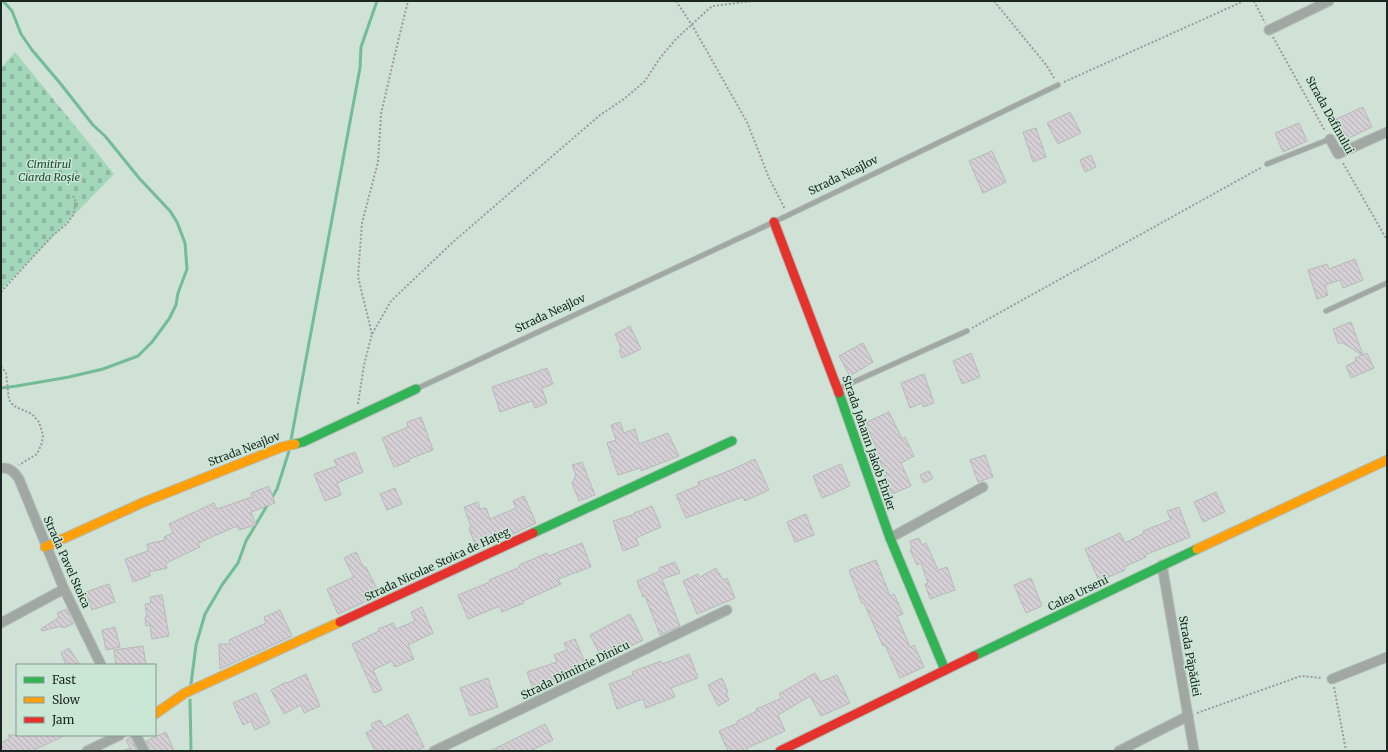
<svg xmlns="http://www.w3.org/2000/svg" width="1388" height="752" font-family="Merriweather,serif">
	<defs>
		<pattern id="cemetery-stones" width="16" height="16" patternUnits="userSpaceOnUse"><rect width="16" height="16" fill="#a3d7ba"/><path d="M2 7V4a2 2 0 0 1 4 0v3zM10 15v-3a2 2 0 0 1 4 0v3z" fill="#8cb9a0"/></pattern>
		<pattern id="building-back-hatch" width="6" height="6" patternUnits="userSpaceOnUse"><rect width="6" height="6" fill="#d4ced5"/><path d="M-1 5l2 2M0 0l6 6M5-1l2 2" fill="none" stroke="#b6b1b7"/></pattern>
	</defs>
	<rect width="100%" height="100%" fill="#d0e1d6"/>
	<path fill="url(#cemetery-stones)" d="M15 52 114 174 1 290V68Z"/>
	<g fill="none" stroke-linecap="round" stroke-linejoin="round">
		<g stroke="#72bd96" stroke-width="3">
			<path d="M1 388 17 386 69 377 103 369 138 356 152 342 169 319 176 305 178 293 187 269 185 243 177 222 170 211 139 178 105 136 93 125 60 83 32 50 21 34 12 11 3 1"/>
			<path d="M291 440 360 68 361 47 377 1"/>
			<path d="M191 684 196 645 205 614 222 585 238 563 246 541 277 489 289 451"/>
			<path d="M190 700 191 751"/>
		</g>
	</g>
	<g fill="url(#building-back-hatch)" stroke="#b7bab9">
		<path d="M1363 107 1372 127 1345 140 1336 119Z"/>
		<path d="M1070 112 1081 133 1058 144 1047 123Z"/>
		<path d="M1299 123 1307 141 1283 152 1275 133Z"/>
		<path d="M1036 128 1046 157 1033 162 1023 132Z"/>
		<path d="M992 151 1006 182 983 193 969 161Z"/>
		<path d="M1091 155 1096 167 1085 172 1080 160Z"/>
		<path d="M1355 259 1363 280 1343 288 1340 280 1325 285 1328 295 1317 299 1308 270 1327 264 1329 269Z"/>
		<path d="M1351 322 1363 355 1367 353 1374 368 1351 378 1346 366 1356 361 1355 358 1362 355 1343 343H1338L1333 329Z"/>
		<path d="M630 326 641 349 622 358 619 351 621 348 615 334Z"/>
		<path d="M863 343 873 362 850 376 839 356Z"/>
		<path d="M971 353 980 377 962 384 953 361Z"/>
		<path d="M547 368 553 384 542 388 547 403 535 408 532 401 500 412 492 387Z"/>
		<path d="M924 374 934 403 923 407 922 403 910 408 901 383Z"/>
		<path d="M889 412 902 439 905 437 914 456 901 463 911 486 892 494 884 476 887 475 875 452 878 451 865 423Z"/>
		<path d="M421 417 433 450 409 459 410 461 394 467 382 438 408 427 407 422Z"/>
		<path d="M620 422 624 433 635 429 639 444 668 433 679 456 641 471 640 468 618 475 607 443 616 440 611 425Z"/>
		<path d="M355 452 363 472 337 483 341 495 325 501 314 474 337 466 334 460Z"/>
		<path d="M985 455 993 477 978 482 970 460Z"/>
		<path d="M755 459 769 490 745 501 743 497 686 518 676 495 699 485 698 482 724 473Z"/>
		<path d="M582 462 595 495 579 501 572 483 576 475 572 465Z"/>
		<path d="M841 464 850 486 822 498 813 476Z"/>
		<path d="M929 471 933 478 924 483 920 475Z"/>
		<path d="M269 486 275 503 251 512 256 525 239 530 237 526 198 543 200 547 166 563 167 568 149 572 150 576 133 582 125 559 148 551 147 544 165 540 164 537 173 533 169 524 214 503 217 509 252 497 251 493Z"/>
		<path d="M395 488 402 504 387 510 380 494Z"/>
		<path d="M1216 492 1225 512 1203 522 1194 502Z"/>
		<path d="M524 496 536 523 513 534 511 529 486 539 488 545 477 550 469 528 471 527 464 507 478 502 480 509 486 508 490 519 516 508 513 501Z"/>
		<path d="M652 506 661 527 636 538 639 545 623 551 613 521 635 514 634 513Z"/>
		<path d="M1179 507 1190 537 1145 555 1146 557 1124 567 1125 570 1099 581 1085 549 1120 533 1125 543 1144 533 1143 531 1171 520 1167 511Z"/>
		<path d="M806 514 814 535 795 542 787 522Z"/>
		<path d="M919 538 922 545 926 543 938 570 947 567 955 590 930 599 925 584 928 583 921 563 917 565 910 550 912 549 910 541Z"/>
		<path d="M582 543 591 567 558 579 561 584 523 601 524 603 502 612 500 606 468 619 458 595 490 582 489 580 520 567 519 565 547 553 548 556Z"/>
		<path d="M356 552 364 568 366 567 380 595 338 614 327 589 354 577 344 558Z"/>
		<path d="M876 560 890 596 894 594 903 614 897 616 910 647 914 645 924 667 900 678 885 645 883 646 864 603 862 604 849 570Z"/>
		<path d="M675 562 680 573 662 579 680 626 660 635 645 596 643 597 637 581 660 571 659 568Z"/>
		<path d="M716 568 723 580 727 578 735 598 697 614 683 581 698 574 700 577Z"/>
		<path d="M1031 578 1042 606 1026 613 1014 585Z"/>
		<path d="M109 584 115 602 92 610 86 592Z"/>
		<path d="M162 595 169 636 152 639 150 625 146 626 145 617H147L145 604 151 603 150 597Z"/>
		<path d="M422 607 433 633 408 645 414 659 395 667 392 661 373 670 382 690 374 693 352 644 379 631 378 629 393 623 396 629 415 621 411 612Z"/>
		<path d="M67 609 73 624 63 628 61 626 42 631 41 629 59 617 57 613Z"/>
		<path d="M280 610 292 636 220 669 219 644H230L229 640 266 623 264 617Z"/>
		<path d="M630 614 643 640 603 660 590 635Z"/>
		<path d="M115 627 120 647 106 650 102 630Z"/>
		<path d="M575 639 588 670 558 683 559 684 534 693 527 672 557 662 554 655 567 650 564 643Z"/>
		<path d="M143 646 146 665H116L114 650Z"/>
		<path d="M69 648 80 665H66L61 653Z"/>
		<path d="M689 654 698 678 671 688 675 697 646 708 643 699 617 709 609 684 633 675 632 672 661 661 662 664Z"/>
		<path d="M815 673 820 682 837 675 850 703 821 716 810 696 778 715 785 731 747 748 748 751H728L719 731 738 723 737 721 757 711 756 709 782 698 779 694Z"/>
		<path d="M306 674 320 706 304 713 301 705 284 714 271 690 286 682 287 683Z"/>
		<path d="M488 678 498 707 470 716 460 688Z"/>
		<path d="M722 678 728 692 726 693 729 700 718 706 708 685Z"/>
		<path d="M256 693 270 723 255 730 251 721 243 725 233 703Z"/>
		<path d="M408 714 424 747 416 751H375L366 733 373 729 371 724 380 720 384 727Z"/>
		<path d="M545 724 553 740 530 751H490Z"/>
		<path d="M166 732 174 751H150L146 741Z"/>
		<path d="M8 735H66L32 751H1V743L10 738Z"/>
		<path d="M131 737 137 751H122L130 748 126 740Z"/>
	</g>
	<g fill="none" stroke-linecap="round" stroke-linejoin="round">
		<g stroke="#b1beb6" stroke-width="6">
			<g id="lane">
				<path d="M1267 164 1330 139"/>
				<path d="M1326 311 1387 283"/>
				<path d="M416 389 774 222 1058 85"/>
				<path d="M838 389 967 331"/>
			</g>
		</g>
		<g stroke="#b1beb6" stroke-width="11">
			<g id="street">
				<path d="M1269 30 1329 1"/>
				<path d="M1330 139 1338 154 1387 132"/>
				<path d="M1 468C10 467 15 472 19 479L64 589 101 665"/>
				<path d="M890 538 983 487"/>
				<path d="M1162 565 1194 751"/>
				<path d="M1 623 64 589"/>
				<path d="M1332 679 1387 657"/>
				<path d="M136 735 144 751"/>
				<path d="M87 751 120 735"/>
				<path d="M434 751 727 610"/>
				<path d="M1119 751 1188 716"/>
			</g>
		</g>
		<g stroke="#b1beb6" stroke-width="11">
			<g id="fast">
				<path d="M839 393 890 538 945 670"/>
				<path d="M295 444 303 442 416 389"/>
				<path d="M533 533 732 441"/>
				<path d="M974 656 1197 549"/>
			</g>
		</g>
		<g stroke="#b1beb6" stroke-width="11">
			<g id="slow">
				<path d="M45 547 144 502 282 447 295 444"/>
				<path d="M1197 549 1387 460"/>
				<path d="M155 714 185 693 340 622"/>
			</g>
		</g>
		<g stroke="#b1beb6" stroke-width="11">
			<g id="jam">
				<path d="M774 222 839 393"/>
				<path d="M340 622 533 533"/>
				<path d="M780 751 974 656"/>
			</g>
		</g>
		<g stroke="#989f9a" stroke-width="2" stroke-dasharray="2 2" stroke-linecap="butt">
			<path d="M676 1 692 25 747 122 769 178 785 209"/>
			<path d="M994 1 1047 66 1054 78"/>
			<path d="M1254 1 1265 23"/>
			<path d="M1273 37 1325 131"/>
			<path d="M1064 82 1244 1"/>
			<path d="M1343 163 1387 240"/>
			<path d="M1 292 53 235 67 224 73 215 76 202 73 196"/>
			<path d="M972 328 1262 167"/>
			<path d="M372 334 358 277 362 223 378 162 381 114 394 58 408 1"/>
			<path d="M1 366 6 373 9 400 14 406 32 414 39 422 43 435 42 443 37 454 19 465"/>
			<path d="M358 404 364 365 372 334 391 301 453 242 600 115 624 99 645 81 660 58 676 39 712 6 753 1"/>
			<path d="M1334 687 1346 751"/>
			<path d="M1197 713 1301 676 1322 678"/>
		</g>
		<use href="#lane" stroke="#a1a7a3" stroke-width="4.5"/>
		<use href="#street" stroke="#a1a7a3" stroke-width="9"/>
		<use href="#fast" stroke="#30b455" stroke-width="9"/>
		<use href="#slow" stroke="#ff9f0a" stroke-width="9"/>
		<use href="#jam" stroke="#e5322d" stroke-width="9"/>
	</g>
	<g text-anchor="middle" stroke-width="3" stroke-linejoin="round" paint-order="stroke">
		<g font-size="11" fill="#1d2721" stroke="#cae7d5">
			<text transform="translate(1330 115) rotate(61)" y="4">Strada Dafinului</text>
			<text transform="translate(843 175) rotate(-26)" y="4">Strada Neajlov</text>
			<text transform="translate(550 313) rotate(-25)" y="4">Strada Neajlov</text>
			<text transform="translate(869 443) rotate(71)" y="4">Strada Johann Jakob Ehrler</text>
			<text transform="translate(244 449) rotate(-21)" y="4">Strada Neajlov</text>
			<text transform="translate(67 562) rotate(66)" y="4">Strada Pavel Stoica</text>
			<text transform="translate(437 564) rotate(-25)" y="4">Strada Nicolae Stoica de Hațeg</text>
			<text transform="translate(1078 593) rotate(-26)" y="4">Calea Urseni</text>
			<text transform="translate(1190 656) rotate(80)" y="4">Strada Păpădiei</text>
			<text transform="translate(575 670) rotate(-26)" y="4">Strada Dimitrie Dinicu</text>
		</g>
		<g font-size="11" font-style="italic" fill="#204a34" stroke="#cae7d5">
			<text x="49" y="168">Cimitirul<tspan x="49" dy="13">Ciarda Roșie</tspan></text>
		</g>
	</g>
	<rect width="1388" height="752" fill="none" stroke="#1d2721" stroke-width="4"/>
	<rect x="16" y="664" width="140" height="72" fill="#cae7d5" stroke="#859a8d"/>
	<rect x="24" y="677" width="20" height="6" fill="#30b455" stroke="#859a8d"/>
	<text x="52" y="684" font-size="12" fill="#1d2721">Fast</text>
	<rect x="24" y="697" width="20" height="6" fill="#ff9f0a" stroke="#859a8d"/>
	<text x="52" y="704" font-size="12" fill="#1d2721">Slow</text>
	<rect x="24" y="717" width="20" height="6" fill="#e5322d" stroke="#859a8d"/>
	<text x="52" y="724" font-size="12" fill="#1d2721">Jam</text>
</svg>
